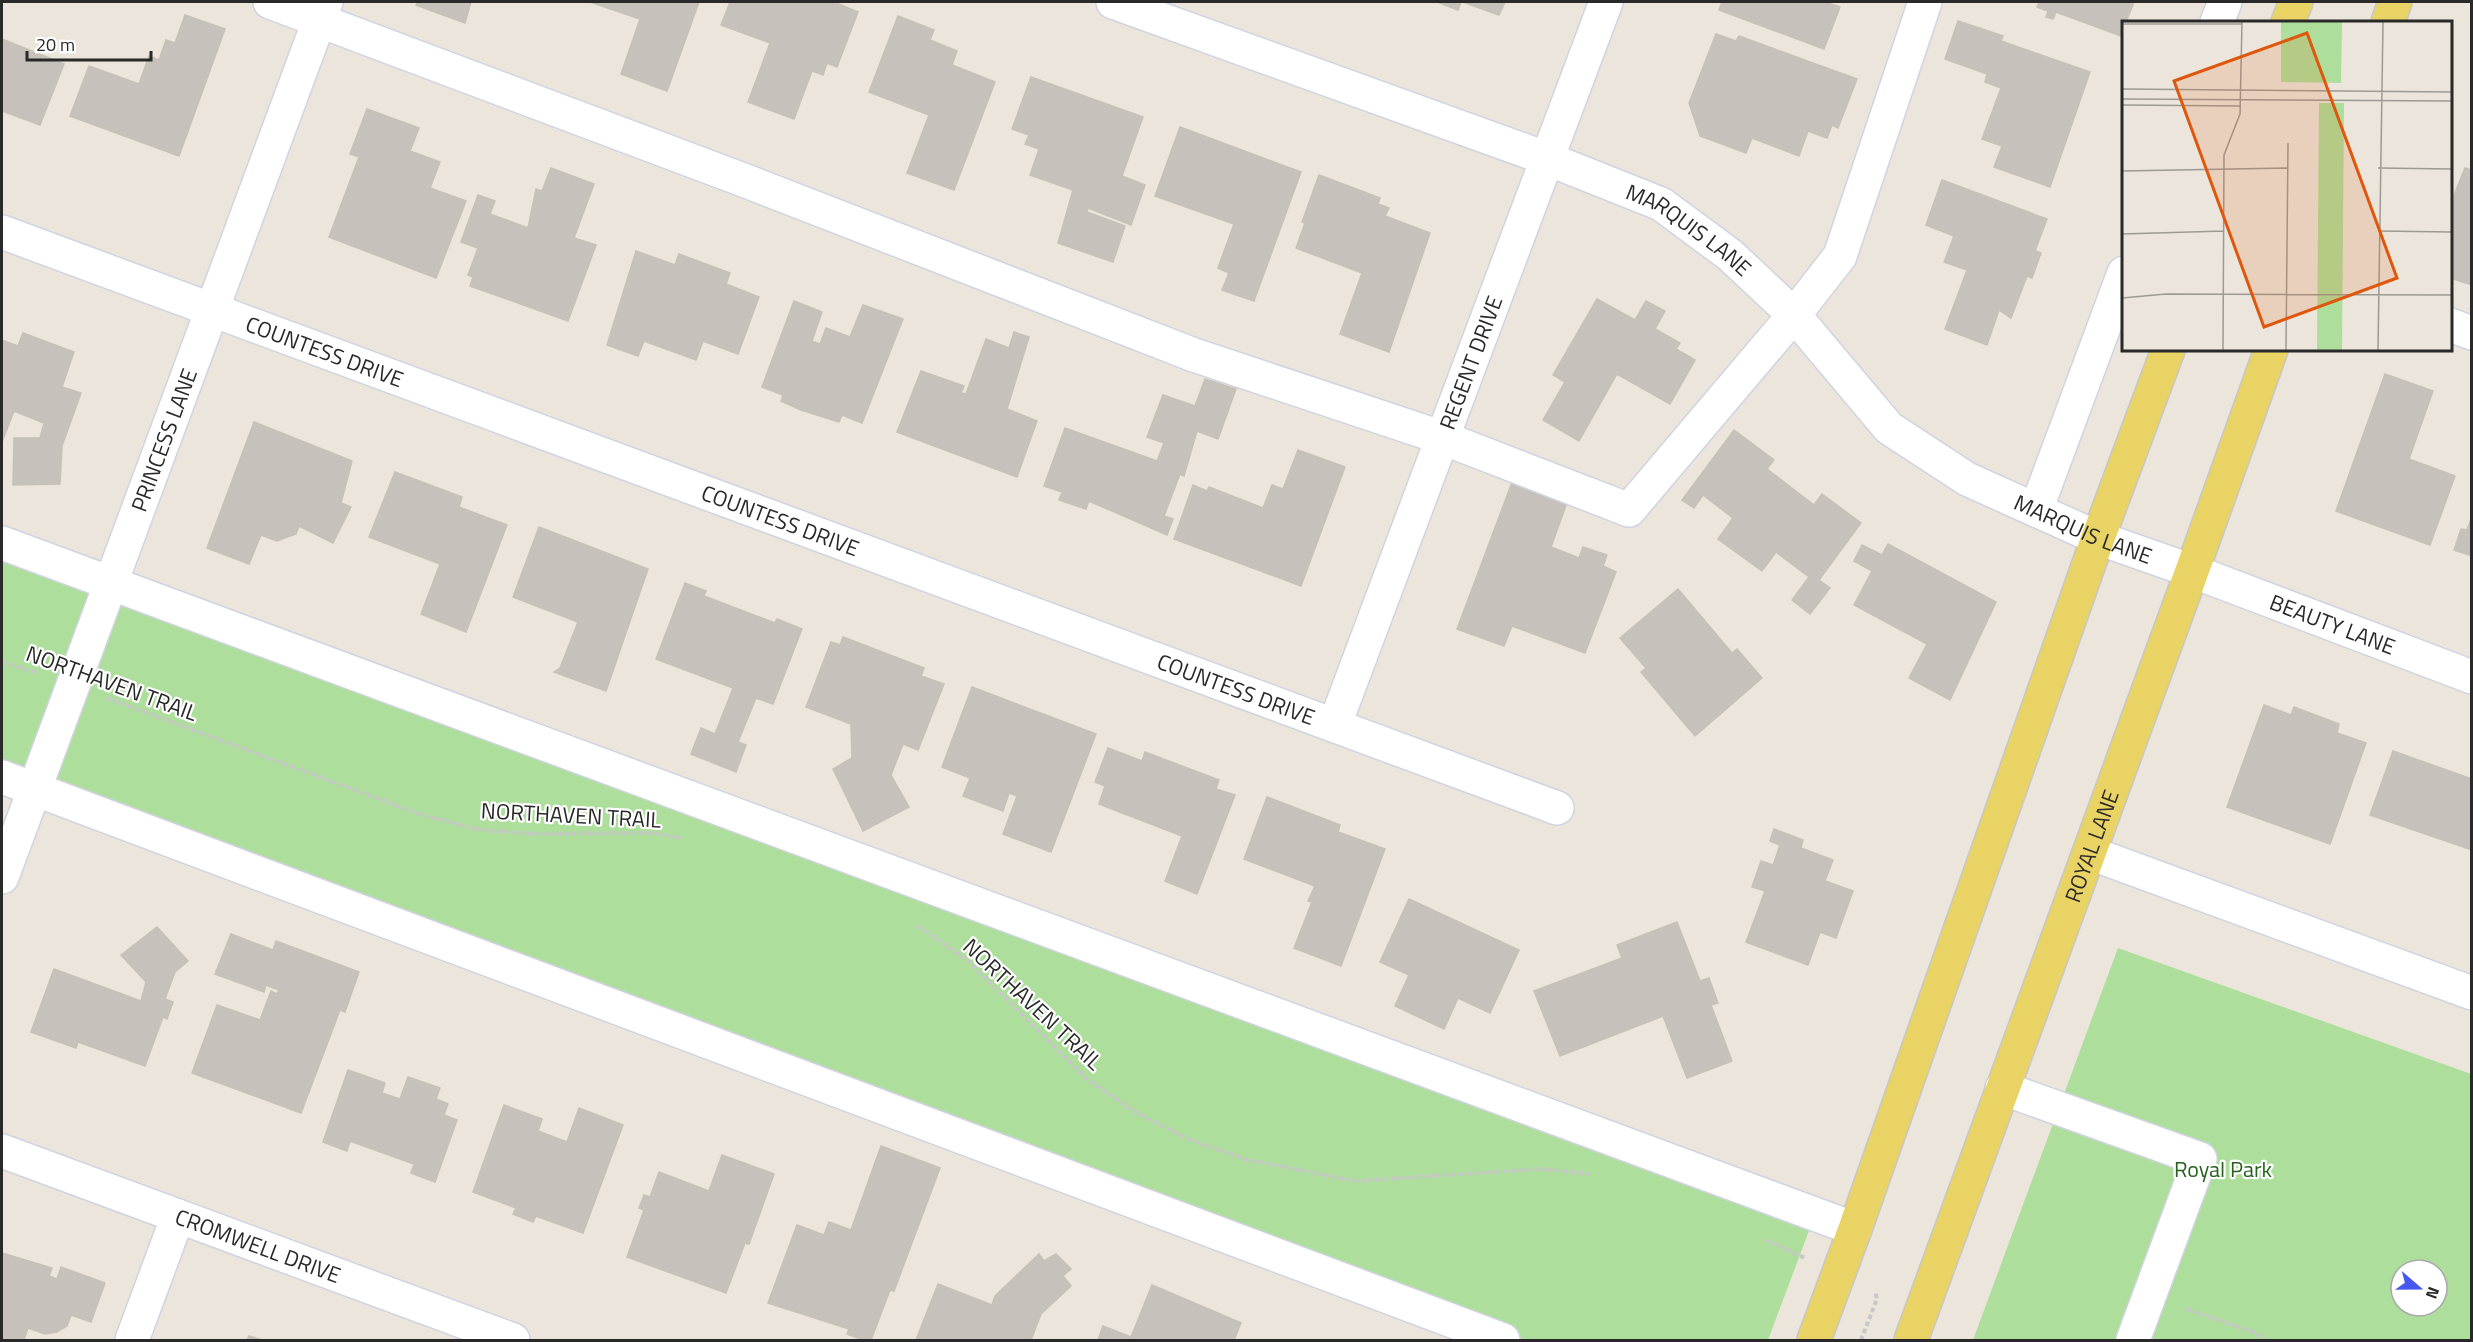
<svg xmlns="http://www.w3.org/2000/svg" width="2473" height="1342" font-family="'Titillium Web',sans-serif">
	<rect width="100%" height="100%" fill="#ebe5dc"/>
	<g fill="#adde9b" fill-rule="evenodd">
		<path d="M2 546 1813 1220 1768 1340H1469L2 795Z"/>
		<path d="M2118 948 2471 1074V1340H1973ZM2401 1270H2437V1306H2401Z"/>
	</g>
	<g fill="#c6c2bb" stroke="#c6c1b6" stroke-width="1.5">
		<path d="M418 2H471L465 23 416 5Z"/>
		<path d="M590 2H699L667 91 621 74 640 19Z"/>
		<path d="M730 2H837L836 3 858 12 837 67 827 63 823 75 812 71 794 119 748 102 770 43 721 25Z"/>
		<path d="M1437 2H1461L1458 10Z"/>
		<path d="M1463 2H1505L1499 15Z"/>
		<path d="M1722 2H1825L1840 7 1824 49 1719 10Z"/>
		<path d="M2039 2H2134L2126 22H2124L2121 36 2056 12 2053 19 2046 17 2048 11 2037 7Z"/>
		<path d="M185 15 225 29 179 156 70 116 89 66 139 84 149 56 159 60 166 40 175 43Z"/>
		<path d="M898 16 934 30 930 40 957 51 952 65 995 82 954 190 907 173 929 115 869 92Z"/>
		<path d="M1958 21 2003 36 2001 41 2090 72 2050 187 1994 167 2002 146 1982 139 2001 88 1985 82 1987 74 1945 59Z"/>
		<path d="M1716 34 1736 41 1739 36 1857 79 1838 128 1832 125 1827 138 1808 131 1799 156 1752 138 1746 153 1700 136 1689 103Z"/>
		<path d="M2 39 64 64 40 125 2 111Z"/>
		<path d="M1031 77 1143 117 1122 176 1145 185 1131 225 1088 208 1087 212 1125 226 1113 262 1058 243 1073 190 1030 175 1039 149 1025 144 1029 135 1012 129Z"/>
		<path d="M367 109 419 128 410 151 440 162 430 188 466 201 436 278 329 237 359 157 350 154Z"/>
		<path d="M1180 127 1301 172 1254 301 1222 290 1229 273 1218 268 1234 224 1155 196Z"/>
		<path d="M551 168 594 184 574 238 596 245 568 321 470 286 473 277 468 275 478 248 461 242 478 195 495 201 490 214 528 228 536 189 542 191Z"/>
		<path d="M2465 168 2472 170V285L2450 278V205Z"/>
		<path d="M1319 175 1380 198 1378 204 1389 208 1385 216 1430 233 1389 352 1340 334 1362 273 1296 248 1305 223 1302 222Z"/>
		<path d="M1942 180 2047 219 2035 251 2041 253 2032 278 2027 276 2011 318 1999 310 1987 345 1945 329 1967 270 1944 262 1954 236 1926 225Z"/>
		<path d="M636 251 675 265 679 254 730 273 726 284 759 297 738 354 703 341 696 360 644 341 638 356 607 345Z"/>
		<path d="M1597 299 1635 320 1646 301 1665 311 1655 329 1680 343 1676 349 1695 360 1670 404 1617 374 1579 441 1543 420 1565 382 1553 375Z"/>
		<path d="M794 301 822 312 812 341 820 344 826 328 850 337 863 305 903 319 862 423 842 415 839 422 801 410 781 401 783 395 762 387Z"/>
		<path d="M1014 332 1029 337 1007 409 1037 421 1017 477 897 432 921 371 964 386 961 393 966 394 986 339 1009 348Z"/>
		<path d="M23 333 74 352 62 387 81 393 62 446 60 484 13 485 14 438H40L44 423 14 411 2 442V340L18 346Z"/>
		<path d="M2385 374 2433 391 2409 459 2455 476 2430 545 2336 511Z"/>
		<path d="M1205 379 1236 389 1218 439 1197 431 1184 476 1180 474 1164 516 1173 519 1167 535 1089 501 1086 509 1059 500 1062 492 1044 486 1065 428 1157 461 1164 443 1147 437 1163 395 1195 406Z"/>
		<path d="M254 422 352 461 341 503 351 507 333 543 299 526 296 534 277 541 261 535 249 564 207 548Z"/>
		<path d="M1734 430 1774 460 1767 469 1814 505 1822 494 1861 523 1819 580 1830 588 1810 614 1792 600 1809 577 1776 552 1762 571 1718 539 1733 518 1703 495 1694 508 1682 500Z"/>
		<path d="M1298 450 1345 467 1301 586 1174 539 1193 485 1207 491 1209 487 1263 508 1272 485 1283 489Z"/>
		<path d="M395 472 462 497 459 507 507 525 466 632 421 614 440 564 369 537Z"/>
		<path d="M1514 477 1569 497 1551 547 1579 558 1583 547 1607 555 1603 566 1616 572 1585 653 1512 626 1504 646 1457 629Z"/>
		<path d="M2472 516V556L2454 550 2461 529 2467 530Z"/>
		<path d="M539 527 648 569 606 691 554 672 560 668 578 622 513 597Z"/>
		<path d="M1888 544 1996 602 1950 700 1909 678 1927 644 1854 605 1872 571 1854 561 1862 545 1882 555Z"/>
		<path d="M685 583 706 591 704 596 775 623 777 619 802 629 773 704 756 698 738 742 746 745 736 772 691 754 701 728 715 734 733 688 656 659Z"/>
		<path d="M1678 589 1732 653 1737 649 1762 678 1695 736 1641 672 1646 668 1620 638Z"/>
		<path d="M843 637 924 668 921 676 944 684 918 750 903 744 891 775 909 807 863 831 833 769 852 758 851 724 806 707 831 642 840 645Z"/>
		<path d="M972 687 1096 734 1051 852 1003 834 1017 796 1009 793 1003 811 963 796 970 778 942 767Z"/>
		<path d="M2264 705 2291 715 2294 707 2339 724 2337 733 2366 743 2330 844 2227 807Z"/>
		<path d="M1108 748 1142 761 1145 752 1219 780 1216 789 1235 795 1197 894 1165 881 1182 836 1099 804 1105 786 1095 782Z"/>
		<path d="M2393 751 2472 779V850L2370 815Z"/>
		<path d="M1267 797 1340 825 1338 832 1385 849 1341 966 1294 948 1312 902 1308 901 1315 886 1244 859Z"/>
		<path d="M1774 829 1803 840 1801 848 1833 860 1825 881 1853 891 1836 938 1820 932 1808 965 1746 942 1765 891 1752 887 1761 861 1773 865 1780 845 1770 841Z"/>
		<path d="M1409 899 1519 950 1490 1013 1458 998 1444 1029 1395 1006 1409 975 1380 962Z"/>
		<path d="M1677 922 1700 981 1709 978 1718 1003 1711 1005 1732 1061 1687 1078 1663 1016 1560 1056 1534 991 1622 958 1617 945Z"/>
		<path d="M157 927 188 961 175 972 165 999 173 1002 167 1019 163 1017 145 1066 78 1042 76 1048 31 1032 54 969 141 1001 146 982 121 955Z"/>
		<path d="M231 934 273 950 276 941 359 972 345 1012 340 1010 301 1113 192 1073 217 1005 260 1020 271 991 277 994 279 990 266 985 264 992 215 974Z"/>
		<path d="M348 1070 385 1083 382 1093 400 1099 408 1077 440 1088 436 1099 448 1104 444 1115 457 1120 435 1182 411 1173 414 1164 350 1141 347 1151 323 1142Z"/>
		<path d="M504 1105 542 1119 538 1131 567 1142 579 1108 623 1125 583 1233 536 1216 533 1222 513 1214 516 1208 473 1192Z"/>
		<path d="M881 1146 940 1168 894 1291 890 1290 871 1340H864L847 1334 849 1329 768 1303 797 1225 824 1235 829 1222 851 1230Z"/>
		<path d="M722 1155 774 1174 749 1244 745 1243 726 1293 627 1257 644 1210 639 1208 644 1195 650 1197 659 1172 709 1191Z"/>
		<path d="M2 1253 52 1268 49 1276 57 1279 61 1267 105 1283 91 1322 71 1315 67 1326 57 1332 45 1334 28 1328 24 1340H2Z"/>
		<path d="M1039 1254 1044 1261 1056 1254 1071 1269 1063 1276 1071 1286 1041 1314 1031 1340H916L938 1284 992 1305 995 1296Z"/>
		<path d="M1152 1285 1241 1323 1234 1340H1098L1103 1326 1131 1337Z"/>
		<path d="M249 1336 262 1340H247Z"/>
	</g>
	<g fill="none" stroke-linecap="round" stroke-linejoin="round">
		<g stroke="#d1d3e1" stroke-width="36">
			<g id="minor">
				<path d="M270 2 746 181 1194 355 1443 438 1629 510 1794 315 1840 256 1925 2"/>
				<path id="s1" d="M1113 2 1548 159 1661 204 1730 255 1794 315 1889 428 1967 479 2098 538 2192 571 2472 677"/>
				<path d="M2217 22 2225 2"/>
				<path id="s2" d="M2 232 1557 808"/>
				<path d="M2450 325 2472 333"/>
				<path d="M2036 510 2124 273"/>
				<path d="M2 543 1855 1229"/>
				<path id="s3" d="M1335 724 1606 2"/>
				<path d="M2 777 1503 1340"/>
				<path d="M2090 853 2472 993"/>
				<path id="s4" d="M2 877 326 2"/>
				<path d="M2002 1088 2200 1159 2133 1340"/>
				<path id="s5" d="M2 1151 513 1340"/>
				<path d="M132 1340 178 1216"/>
			</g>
		</g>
		<g stroke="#c7c7c7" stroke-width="36">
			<g id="major">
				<path d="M2288 22 2296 2"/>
				<path d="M2388 22 2395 2"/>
				<path d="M1814 1340 1855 1229 2098 538 2168 350"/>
				<path id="s6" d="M1911 1340 2192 571 2271 350"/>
			</g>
		</g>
		<g stroke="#c7c7c7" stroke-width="4" stroke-dasharray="4.5 3" stroke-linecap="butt">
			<path d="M2 662 38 673"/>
			<path d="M107 698 422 815 481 830 536 834 650 833 682 838"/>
			<path d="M918 926 967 960 1088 1080 1135 1112 1188 1139 1244 1159 1355 1181 1541 1169 1590 1174"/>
			<path d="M1766 1240 1805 1258"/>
			<path d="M2186 1309 2253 1332 2266 1340"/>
			<path d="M1861 1340 1877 1299 1875 1291"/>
		</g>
		<use href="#minor" stroke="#fff" stroke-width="33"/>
		<use href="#major" stroke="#e8d364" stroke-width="33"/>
	</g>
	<g text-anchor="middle" stroke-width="4.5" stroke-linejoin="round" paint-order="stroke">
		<g font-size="22" fill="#292929" stroke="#fff">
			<text dy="8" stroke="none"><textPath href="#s1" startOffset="621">MARQUIS LANE</textPath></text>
			<text dy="8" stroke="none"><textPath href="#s2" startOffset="344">COUNTESS DRIVE</textPath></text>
			<text dy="8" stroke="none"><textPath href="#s3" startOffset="386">REGENT DRIVE</textPath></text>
			<text dy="8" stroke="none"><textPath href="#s4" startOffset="466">PRINCESS LANE</textPath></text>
			<text dy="8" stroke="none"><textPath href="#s2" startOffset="830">COUNTESS DRIVE</textPath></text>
			<text dy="8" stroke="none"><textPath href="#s1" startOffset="1125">MARQUIS LANE</textPath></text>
			<text dy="8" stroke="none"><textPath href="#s1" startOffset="1392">BEAUTY LANE</textPath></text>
			<text transform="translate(112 683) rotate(20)" y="8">NORTHAVEN TRAIL</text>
			<text dy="8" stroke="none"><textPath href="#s2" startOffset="1316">COUNTESS DRIVE</textPath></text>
			<text transform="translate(571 815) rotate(3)" y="8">NORTHAVEN TRAIL</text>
			<text dy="8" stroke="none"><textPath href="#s6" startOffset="526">ROYAL LANE</textPath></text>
			<text transform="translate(1033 1004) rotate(43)" y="8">NORTHAVEN TRAIL</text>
			<text dy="8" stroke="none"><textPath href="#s5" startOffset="273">CROMWELL DRIVE</textPath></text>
		</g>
		<g font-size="22" fill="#27611e" stroke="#fff">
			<text x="2223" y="1177">Royal Park</text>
		</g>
	</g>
	<g transform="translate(2122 21)">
		<rect width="330" height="330" fill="#ebe5dc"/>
		<path d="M159 1H220L219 62 159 61ZM197 82H222L220 329H195Z" fill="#adde9b"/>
		<path fill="none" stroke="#9d9a94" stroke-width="1.5" d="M0 3H120M0 68 330 71M0 78 330 80M0 84 119 85M256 147 330 148M0 150 165 147M256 210 330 211M0 213 102 210M0 277 44 273 330 274M101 329 102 134 118 93 120 1M164 329 166 122M256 329 261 1"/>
		<path fill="#de570d" fill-opacity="0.15" stroke="#de570d" stroke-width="3" d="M185 12 275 257 142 306 52 60Z"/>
		<rect width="330" height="330" fill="none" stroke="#292929" stroke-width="3"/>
	</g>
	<rect width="2473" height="1342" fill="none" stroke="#292929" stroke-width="6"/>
	<g transform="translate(2419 1288) rotate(110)"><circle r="28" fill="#ffffff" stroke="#a9a9a9" stroke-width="1.5"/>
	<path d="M0-4.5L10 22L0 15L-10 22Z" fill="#4557ee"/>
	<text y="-9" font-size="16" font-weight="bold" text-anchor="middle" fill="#292929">N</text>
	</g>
	<path d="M27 51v9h124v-9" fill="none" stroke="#292929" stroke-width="3"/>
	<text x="36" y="51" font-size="18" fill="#292929" stroke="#ffffff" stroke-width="4.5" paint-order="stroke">20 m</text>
</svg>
